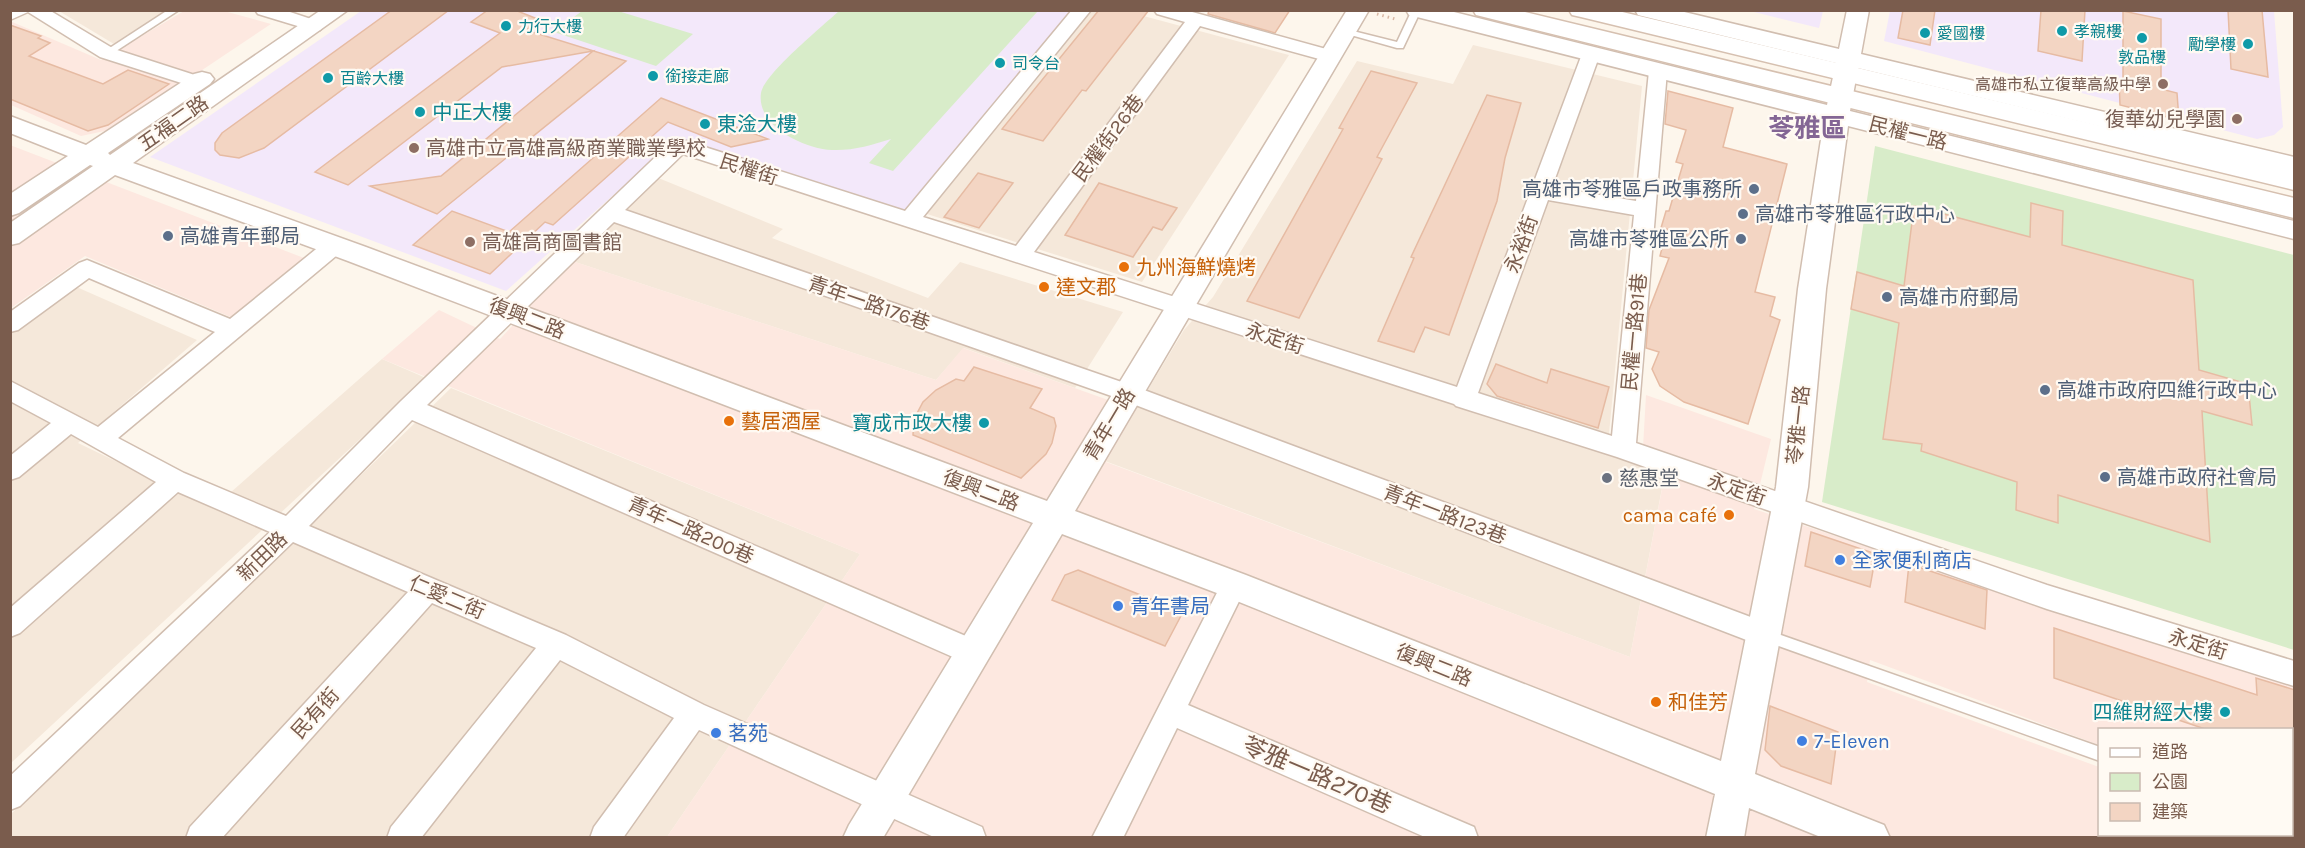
<svg xmlns="http://www.w3.org/2000/svg" width="2305" height="848" font-family="Karla,'Noto Sans TC',sans-serif">
	<rect width="100%" height="100%" fill="#fdf6ec"/>
	<g fill="#f5e8da">
		<path d="M59 11H165L114 44Z"/>
		<path d="M1089 11H1125L1289 55 1142 282 927 214Z"/>
		<path d="M1473 45 1642 86 1607 455 1665 472 1630 657 1105 461 1184 330 1213 297 1357 61 1453 84Z"/>
		<path d="M656 177 783 229 772 238 928 298 960 262 1123 312 1075 388 964 348 936 380 572 261Z"/>
		<path d="M72 285 197 340 78 443 213 508 382 359 426 378 11 763V331Z"/>
		<path d="M451 388 860 554 667 837 11 838V814Z"/>
	</g>
	<g fill="#fde8e0">
		<path d="M184 11H224L271 24 114 129 81 136 11 105 10 21 101 60Z"/>
		<path d="M10 145 304 258 233 318 85 256 11 308Z"/>
		<path d="M572 261 936 380 963 348 1136 410 1106 462 1630 657 1665 473 1642 465 1646 395 1771 439 1754 509 2294 687V817L2292 816V730H2100L2099 745 1870 660 1867 682 2099 767 2100 834H2287L2294 837H667L860 554 382 359 439 310 500 339Z"/>
	</g>
	<g fill="#f3e8fa">
		<path d="M361 11H1073L903 212 675 140 506 291 150 157Z"/>
		<path d="M1750 11H1823L1819 28Z"/>
		<path d="M1890 11H2274L2283 127 2274 135 2257 139 1884 41Z"/>
	</g>
	<g fill="#d8ecc9">
		<path d="M618 10V11L693 34 656 66 554 32 582 11Z"/>
		<path d="M840 10H1038V11L893 171 869 163 891 139C872 145 852 151 832 150 805 149 756 126 761 93 764 74 824 25 840 10Z"/>
		<path d="M1875 146 2294 255V650L1822 502Z"/>
	</g>
	<g fill="#f3d5c3" stroke="#e6bba3" stroke-width="1.5">
		<path d="M392 10H449L264 148 239 158 220 155 215 150V143L222 133Z"/>
		<path d="M488 10H515L540 20 526 30 626 61 437 214 370 186 441 176 593 51 502 67 348 185 315 172 500 33 471 22Z"/>
		<path d="M1099 10H1149L1086 91 1082 90 1043 141 1002 129Z"/>
		<path d="M1209 10H1290L1275 33 1208 14Z"/>
		<path d="M1903 10H1935L1930 45 1898 38Z"/>
		<path d="M2041 10H2085L2082 61 2038 51Z"/>
		<path d="M2228 10H2262L2268 77 2231 69Z"/>
		<path d="M2123 11 2161 19V89L2177 93 2179 120 2120 105 2119 79 2123 80Z"/>
		<path d="M10 25 41 36 38 38 50 43 29 56 44 62 103 84 128 70 169 84 108 125 88 131 10 99Z"/>
		<path d="M1371 71 1417 83 1377 157 1382 159 1299 318 1247 301 1343 129 1339 128Z"/>
		<path d="M1668 91 1733 108 1723 147 1787 164 1755 292 1775 297 1770 316 1780 320 1748 424 1684 402 1660 386 1652 369 1659 352 1646 348 1649 310 1669 258 1660 256 1667 229 1661 228 1666 211H1669L1683 164 1676 162 1686 130 1665 124Z"/>
		<path d="M1487 95 1521 103 1505 158 1497 201 1449 335 1425 327 1414 352 1378 341 1414 258 1411 257Z"/>
		<path d="M661 98 768 139 731 147 668 122 553 225 545 222 490 274 413 245 452 211 509 232Z"/>
		<path d="M978 173 1013 183 979 228 944 217Z"/>
		<path d="M1099 183 1177 208 1162 230 1153 227 1133 257 1065 235Z"/>
		<path d="M2031 203 2063 211 2062 245 2193 280 2199 370 2248 384 2252 425 2202 411 2210 542 2058 495V523L2016 510 2017 482 1921 451 1922 444 1883 439 1899 323 1851 309 1857 272 1904 286 1914 206 2030 237Z"/>
		<path d="M1496 364 1547 383 1551 369 1609 387 1598 428 1497 396 1487 384Z"/>
		<path d="M974 367 1042 389 1030 408 1054 418 1056 426 1052 443 1046 454 1021 478 913 435 914 419 923 402 936 390 956 379 964 381Z"/>
		<path d="M1811 532 1876 554 1870 587 1805 566Z"/>
		<path d="M1909 564 1987 590 1985 629 1905 602Z"/>
		<path d="M1078 570 1183 612 1165 646 1052 600 1065 575Z"/>
		<path d="M2054 628 2257 695 2256 678 2295 690V729H2205L2054 678Z"/>
		<path d="M1770 706 1838 732 1831 784 1781 766 1765 750Z"/>
	</g>
	<g fill="none" stroke-linecap="round" stroke-linejoin="round">
		<g stroke="#d1beb0" stroke-width="3">
			<g id="service">
				<path d="M168 10H179L110 55 107 56 102 53Z"/>
				<path d="M1412 10H1421L1403 48H1397L1340 32 1345 29 1397 42Z"/>
				<path d="M1764 629 2100 747V761L1759 639 1757 635 1759 631Z"/>
				<path d="M2292 815 2294 816V830L2292 829Z"/>
			</g>
		</g>
		<g stroke="#d1beb0" stroke-width="3">
			<g id="minor">
				<path d="M10 10H49L114 49 204 78 206 82 204 86 197 88 100 57 28 12 10 20Z"/>
				<path d="M255 10H284L320 22 323 26 320 30 314 31 258 14Z"/>
				<path d="M1072 10H1091L923 217 1016 246 1185 22 1157 14 1154 10H1185L1337 52 1339 56 1337 60 1330 62 1200 26 1034 252 1457 387 1582 54 1584 50H1598L1600 54 1552 187 1636 201 1649 71 1651 67H1665L1667 71 1636 443 2047 585 2294 661V686L2047 609 1617 457 1456 406 1454 404 683 154 625 210 1136 387 1772 625 1776 634 1772 643 1762 646 1120 399 614 222 427 405 982 643 986 652 982 661 972 664 962 661 412 420 309 526 566 635 704 705 982 827 986 838H936L699 730 623 838H590L594 827 674 718 560 660 421 838H387L391 827 536 648 432 603 222 838H186L190 827 408 592 293 542 20 806 10 810V776L270 532 178 492 20 633 10 637V608L156 482 71 434 19 477 10 480V456L51 423 10 401V381L98 427 215 332 89 278 18 330 10 332V312L79 263 87 260 230 319 326 241 334 239 342 241 345 246 342 251 118 438 184 473 286 516 401 401 672 141 679 140 686 141 905 211ZM1548 200 1634 215 1612 436 1478 393Z"/>
				<path d="M1234 574 1243 577 1247 585 1188 705 1474 827 1478 838H1427L1177 728 1123 838H1092L1225 577Z"/>
			</g>
		</g>
		<g stroke="#d1beb0" stroke-width="3">
			<path id="tertiary" d="M321 10H348L133 163 366 247 1047 501 1347 10H1369L1075 511 1246 575 1721 761 1776 487 1798 289 1824 120 1409 15 1406 10H1446L1827 105 1836 63 1638 15 1635 10H1676L1839 49 1847 10H1869L1861 54 2294 157V173L1858 68 1850 111 2294 221V239L1848 126 1826 289 1808 487 1755 774 1884 825 1890 838H1823L1749 808 1744 838H1706L1715 794 1222 595 1062 534 883 838H843L849 825 1033 523 348 261 115 175 19 243 10 245V223L93 166 90 165 19 213 10 216V194L68 156 10 133V116L86 145 194 74 202 72 210 74 214 79 210 84 108 153 110 155Z"/>
		</g>
		<g stroke="#d6c0b0" stroke-width="3">
			<g id="secondary">
				<path d="M1473 10H1517L2294 198V218L1476 15Z"/>
				<path d="M1569 10H1614L2294 172V190L1581 17 1572 15Z"/>
			</g>
		</g>
		<path stroke="#d9b8a5" stroke-width="3" stroke-dasharray="1.5 4" stroke-linecap="butt" d="M1377 14 1395 19"/>
		<use href="#service" fill="#fff" fill-rule="evenodd"/>
		<use href="#minor" fill="#fff" fill-rule="evenodd"/>
		<use href="#tertiary" fill="#fff" fill-rule="evenodd"/>
		<use href="#secondary" fill="#fff" fill-rule="evenodd"/>
	</g>
	<g fill="#0f9aa8" stroke="#fffaf3" stroke-width="2">
		<circle cx="506" cy="26" r="6"/>
		<circle cx="2062" cy="31" r="6"/>
		<circle cx="1925" cy="33" r="6"/>
		<circle cx="2142" cy="38" r="6"/>
		<circle cx="2248" cy="44" r="6"/>
		<circle cx="1000" cy="63" r="6"/>
		<circle cx="653" cy="76" r="6"/>
		<circle cx="328" cy="78" r="6"/>
		<circle cx="420" cy="112" r="6"/>
		<circle cx="705" cy="124" r="6"/>
		<circle cx="984" cy="423" r="6"/>
		<circle cx="2225" cy="712" r="6"/>
	</g>
	<g fill="#8d6e63" stroke="#fffaf3" stroke-width="2">
		<circle cx="2163" cy="84" r="6"/>
		<circle cx="2237" cy="119" r="6"/>
		<circle cx="414" cy="148" r="6"/>
		<circle cx="470" cy="242" r="6"/>
	</g>
	<g fill="#5c6f8a" stroke="#fffaf3" stroke-width="2">
		<circle cx="1754" cy="189" r="6"/>
		<circle cx="1743" cy="214" r="6"/>
		<circle cx="168" cy="236" r="6"/>
		<circle cx="1741" cy="239" r="6"/>
		<circle cx="1887" cy="297" r="6"/>
		<circle cx="2045" cy="390" r="6"/>
		<circle cx="2105" cy="477" r="6"/>
	</g>
	<g fill="#e8710a" stroke="#fffaf3" stroke-width="2">
		<circle cx="1124" cy="267" r="6"/>
		<circle cx="1044" cy="287" r="6"/>
		<circle cx="729" cy="421" r="6"/>
		<circle cx="1729" cy="515" r="6"/>
		<circle cx="1656" cy="702" r="6"/>
	</g>
	<circle fill="#6b7280" stroke="#fffaf3" stroke-width="2" cx="1607" cy="478" r="6"/>
	<g fill="#3f7fe0" stroke="#fffaf3" stroke-width="2">
		<circle cx="1840" cy="560" r="6"/>
		<circle cx="1118" cy="606" r="6"/>
		<circle cx="716" cy="733" r="6"/>
		<circle cx="1802" cy="741" r="6"/>
	</g>
	<g text-anchor="middle" stroke-width="4.5" stroke-linejoin="round" paint-order="stroke">
		<g font-size="16" fill="#0d838f" stroke="#fffaf3" text-anchor="start">
			<text x="518" y="32">力行大樓</text>
			<text x="2074" y="37">孝親樓</text>
			<text x="1937" y="39">愛國樓</text>
			<text x="2236" y="50" text-anchor="end">勵學樓</text>
			<text x="2142" y="63" text-anchor="middle">敦品樓</text>
			<text x="1012" y="69">司令台</text>
			<text x="665" y="82">銜接走廊</text>
			<text x="340" y="84">百齡大樓</text>
		</g>
		<g font-size="16" fill="#785e54" stroke="#fffaf3" text-anchor="end">
			<text x="2151" y="90">高雄市私立復華高級中學</text>
		</g>
		<g font-size="20" fill="#0d838f" stroke="#fffaf3" text-anchor="start">
			<text x="432" y="119">中正大樓</text>
			<text x="717" y="131">東淦大樓</text>
			<text x="972" y="430" text-anchor="end">寶成市政大樓</text>
			<text x="2213" y="719" text-anchor="end">四維財經大樓</text>
		</g>
		<g font-size="20" fill="#785e54" stroke="#fffaf3" text-anchor="start">
			<text x="2225" y="126" text-anchor="end">復華幼兒學園</text>
			<text x="426" y="155">高雄市立高雄高級商業職業學校</text>
			<text x="482" y="249">高雄高商圖書館</text>
		</g>
		<g font-size="20" fill="#7a5c4d" stroke="#fffaf3">
			<text transform="translate(173 123) rotate(-35)" y="7">五福二路</text>
			<text transform="translate(1908 133) rotate(14)" y="7">民權一路</text>
			<text transform="translate(1108 138) rotate(-53)" y="7">民權街26巷</text>
			<text transform="translate(749 169) rotate(18)" y="7">民權街</text>
			<text transform="translate(1521 244) rotate(-70)" y="7">永裕街</text>
			<text transform="translate(869 303) rotate(19)" y="7">青年一路176巷</text>
			<text transform="translate(527 318) rotate(21)" y="7">復興二路</text>
			<text transform="translate(1634 332) rotate(-85)" y="7">民權一路91巷</text>
			<text transform="translate(1275 338) rotate(18)" y="7">永定街</text>
			<text transform="translate(1109 424) rotate(-59)" y="7">青年一路</text>
			<text transform="translate(1798 425) rotate(-84)" y="7">苓雅一路</text>
			<text transform="translate(1737 489) rotate(19)" y="7">永定街</text>
			<text transform="translate(981 490) rotate(21)" y="7">復興二路</text>
			<text transform="translate(1445 514) rotate(21)" y="7">青年一路123巷</text>
			<text transform="translate(691 530) rotate(24)" y="7">青年一路200巷</text>
			<text transform="translate(262 556) rotate(-44)" y="7">新田路</text>
			<text transform="translate(447 597) rotate(23)" y="7">仁愛二街</text>
			<text transform="translate(2198 644) rotate(17)" y="7">永定街</text>
			<text transform="translate(1434 665) rotate(22)" y="7">復興二路</text>
			<text transform="translate(315 713) rotate(-48)" y="7">民有街</text>
		</g>
		<g font-size="20" fill="#4e5e75" stroke="#fffaf3" text-anchor="start">
			<text x="1742" y="196" text-anchor="end">高雄市苓雅區戶政事務所</text>
			<text x="1755" y="221">高雄市苓雅區行政中心</text>
			<text x="180" y="243">高雄青年郵局</text>
			<text x="1729" y="246" text-anchor="end">高雄市苓雅區公所</text>
			<text x="1899" y="304">高雄市府郵局</text>
			<text x="2057" y="397">高雄市政府四維行政中心</text>
			<text x="2117" y="484">高雄市政府社會局</text>
		</g>
		<g font-size="20" fill="#c56008" stroke="#fffaf3" text-anchor="start">
			<text x="1136" y="274">九州海鮮燒烤</text>
			<text x="1056" y="294">達文郡</text>
			<text x="741" y="428">藝居酒屋</text>
			<text x="1717" y="522" text-anchor="end">cama café</text>
			<text x="1668" y="709">和佳芳</text>
		</g>
		<g font-size="20" fill="#5b616d" stroke="#fffaf3" text-anchor="start">
			<text x="1619" y="485">慈惠堂</text>
		</g>
		<g font-size="20" fill="#366cbe" stroke="#fffaf3" text-anchor="start">
			<text x="1852" y="567">全家便利商店</text>
			<text x="1130" y="613">青年書局</text>
			<text x="728" y="740">茗苑</text>
			<text x="1814" y="748">7-Eleven</text>
		</g>
		<g font-size="24" fill="#7a5c4d" stroke="#fffaf3">
			<text transform="translate(1317 775) rotate(23)" y="8">苓雅一路270巷</text>
		</g>
		<g font-size="26" font-weight="bold" fill="#846695" stroke="#fffaf3">
			<text x="1807" y="137">苓雅區</text>
		</g>
	</g>
	<rect width="2305" height="848" fill="none" stroke="#7a5c4d" stroke-width="24"/>
	<rect x="2098" y="728" width="195" height="108" fill="#fffaf3" stroke="#cabbb1" stroke-width="1.5"/>
	<rect x="2110" y="748" width="30" height="9" fill="#ffffff" stroke="#cabbb1" stroke-width="1.5"/>
	<text x="2152" y="758" font-size="18" fill="#7a5c4d">道路</text>
	<rect x="2110" y="773" width="30" height="18" fill="#d8ecc9" stroke="#cabbb1" stroke-width="1.5"/>
	<text x="2152" y="788" font-size="18" fill="#7a5c4d">公園</text>
	<rect x="2110" y="803" width="30" height="18" fill="#f3d5c3" stroke="#cabbb1" stroke-width="1.5"/>
	<text x="2152" y="818" font-size="18" fill="#7a5c4d">建築</text>
</svg>
